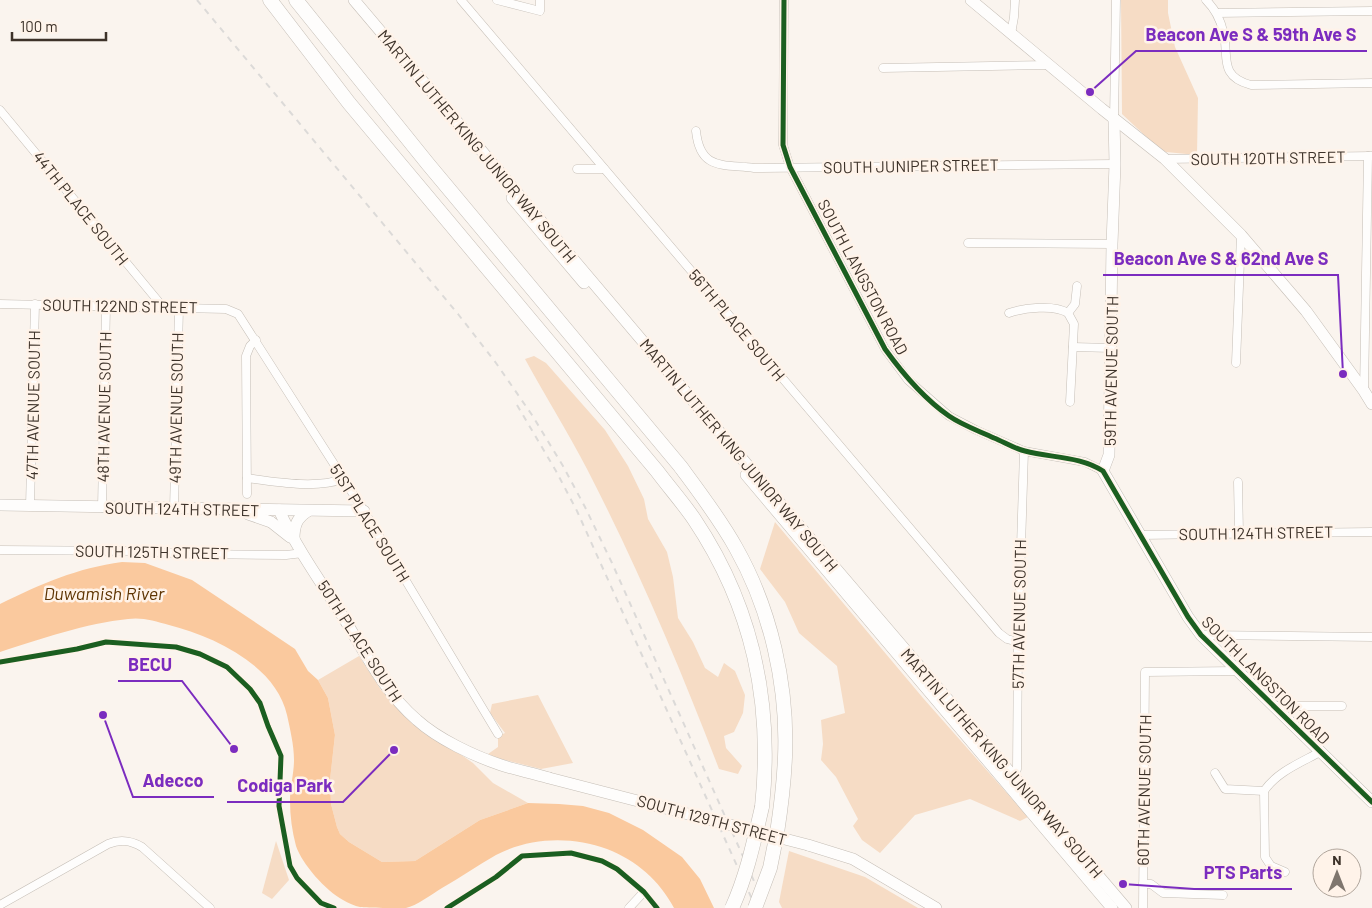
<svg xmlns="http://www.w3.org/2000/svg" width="1372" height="908" font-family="Barlow,sans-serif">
	<rect width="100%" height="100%" fill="#faf4ee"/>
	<g fill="#f6dcc5">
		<path d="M1121 0H1168V13L1175 47 1198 98 1197 155 1166 152 1156 146 1122 114Z"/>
		<path d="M534 356 546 363 605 430 628 466 644 499 648 519 667 552 673 577 678 618 693 642 705 668 718 677 724 663 735 671 745 695 743 713 734 732 724 736 726 748 742 766 738 774 719 769C680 667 637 566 587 469 568 432 545 396 525 359Z"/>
		<path d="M775 522 923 698 1028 817 1020 821 970 799 915 815 880 853 862 840 853 826 858 819 836 777 821 760 823 744 821 720 845 713 837 666 799 633 785 602 760 569Z"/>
		<path d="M359 656 381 690 406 717 473 763 493 783 528 803 480 820 415 861 382 862 349 842 340 834 337 827 331 804 330 780 335 735 328 698 318 680Z"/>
		<path d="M538 695 573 763 541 769 497 758 488 754 498 747V736L505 733 490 713 492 704Z"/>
		<path d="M276 841 289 880 272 899 262 893Z"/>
		<path d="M789 851 865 877 918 908H782L779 902Z"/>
	</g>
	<path fill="#fac99e" d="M122 562 145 563 192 580 295 649 308 671 318 680 328 698 335 735 330 780 331 804 337 827 340 834 349 842 382 862 415 861 480 820 528 803 559 804 583 806 609 813 643 830 682 857 700 879 714 908H674C659 880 637 861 607 849 572 836 530 837 496 855 478 865 460 878 442 888 432 894 416 906 406 908 399 908 367 908 360 907 355 906 348 903 343 900 326 891 302 864 296 846 292 831 290 816 290 801 290 787 294 773 294 760 294 745 290 729 287 715 276 665 213 636 169 625 155 621 142 617 128 619 87 623 40 639 0 652V604C41 584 77 568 122 562Z"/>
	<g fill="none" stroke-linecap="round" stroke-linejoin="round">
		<g stroke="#c5beb6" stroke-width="9">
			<g id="street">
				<path d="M461 0 999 633 1007 639 1018 642"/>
				<path d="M497 0 540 11V0"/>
				<path d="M784 0 783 145 790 167 885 349 908 380 949 416 976 430 1024 451 1085 462 1103 471"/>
				<path d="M1206 0C1215 9 1220 18 1223 31 1230 55 1217 76 1251 85L1372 83"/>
				<path d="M1217 13 1372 11"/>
				<path d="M1011 34 1014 17 1015 0"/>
				<path d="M883 68 1050 65"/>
				<path d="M0 110 163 307"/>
				<path d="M1114 119 1116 0"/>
				<path d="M696 131C700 170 722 164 754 168L1115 164"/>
				<path d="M1165 159 1372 156"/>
				<path d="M577 169H604"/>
				<path d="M968 243 1112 244"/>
				<path d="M0 304 226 309 238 314 364 511 498 734"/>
				<path d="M1009 313C1024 308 1054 304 1068 313"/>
				<path d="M1073 347 1111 348"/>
				<path d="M1236 363 1241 235"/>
				<path d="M1364 391 1368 156"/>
				<path d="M1070 402 1074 324 1068 313 1075 304 1077 286"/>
				<path d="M247 478C276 482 316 489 343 479"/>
				<path d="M1238 482 1239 533"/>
				<path d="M247 494 246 356 250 346 256 340"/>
				<path d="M30 506 35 304"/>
				<path d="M102 508 106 306"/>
				<path d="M174 509 179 308"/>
				<path d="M1140 535 1372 532"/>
				<path d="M0 550 134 551 193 554 286 555 303 553"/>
				<path d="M1201 635 1372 637"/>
				<path d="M1273 706H1342"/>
				<path d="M1215 773 1225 789 1264 791"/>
				<path d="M1013 776 1017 769 1018 642 1024 451"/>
				<path d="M1285 872 1271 866 1265 857 1264 791C1277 772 1300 763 1320 752"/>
				<path d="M1143 884H1151L1163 893 1223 895"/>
				<path d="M0 905 108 844C120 839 130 840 142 847L210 908"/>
				<path d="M629 908 642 894"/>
				<path d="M1143 908 1145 672 1236 671"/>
			</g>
		</g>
		<g stroke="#c5beb6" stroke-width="12">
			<g id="secondary">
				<path d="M354 0 744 461 1126 908"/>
				<path d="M971 0 1102 109 1165 159 1241 235 1306 311 1364 391 1372 404"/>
				<path d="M1114 119 1115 164 1112 244 1109 455 1103 471 1188 617 1201 635 1372 802"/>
				<path d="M512 198 584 283"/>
				<path d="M746 475 1112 908"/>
				<path d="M0 505 364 511"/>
				<path d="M279 510C296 547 320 581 342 615 364 651 384 692 417 720 438 739 474 756 501 765 516 770 533 773 549 778"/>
				<path d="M248 514 271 522 290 537"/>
				<path d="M294 539C294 525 297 518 308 511"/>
				<path d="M808 845 853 859 936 908"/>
			</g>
		</g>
		<g stroke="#c5beb6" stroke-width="15">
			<g id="highway">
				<path d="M270 0 349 103 657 471C669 487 683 503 694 519 753 607 773 702 762 807"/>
				<path d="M296 0 428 164 680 466C700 493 720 519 736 548 771 610 788 686 785 757 784 782 781 807 777 833"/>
			</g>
		</g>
		<use href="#street" stroke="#fefdfc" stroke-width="8"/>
		<use href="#secondary" stroke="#fefdfc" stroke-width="11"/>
		<use href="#highway" stroke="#fefdfc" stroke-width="14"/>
		<g stroke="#dcdad8" stroke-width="2" stroke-dasharray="6 6" stroke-linecap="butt">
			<path d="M197 0 458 314 496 363 532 415 563 466 585 507 612 563 766 908"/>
			<path d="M517 405 556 471 577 511 756 908"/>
		</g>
		<g stroke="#c5beb6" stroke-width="12" stroke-linecap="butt">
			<path id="secondary-bridge" d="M549 778 808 845"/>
		</g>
		<g stroke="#c5beb6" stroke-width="15" stroke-linecap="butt">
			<g id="highway-bridge">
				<path d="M732 908C747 875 754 841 762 807"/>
				<path d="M755 908 770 868 777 833"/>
			</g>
		</g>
		<use href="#secondary-bridge" stroke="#fefdfc" stroke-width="11"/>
		<use href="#highway-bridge" stroke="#fefdfc" stroke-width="14"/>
		<g stroke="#fff3e9" stroke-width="8">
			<g id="cycleway">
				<path d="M784 0 783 145 790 167 885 349C903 374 923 398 949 416 962 425 979 431 994 438 1004 442 1015 449 1025 451 1051 458 1080 456 1103 471L1188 617 1201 635 1372 802"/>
				<path d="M0 662 77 649 106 642 176 647 200 654 227 667 250 689 260 703 268 726 281 756 279 806 290 866 297 878 321 903 334 908"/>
				<path d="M447 908 496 877 522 856 571 853 602 861 617 869 644 892 657 908"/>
			</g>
		</g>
		<use href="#cycleway" stroke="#1b5e20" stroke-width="5"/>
	</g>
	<g text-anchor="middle" stroke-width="5" stroke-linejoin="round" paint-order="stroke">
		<g font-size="16" fill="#3d3229" stroke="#fff3e9">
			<text transform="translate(477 146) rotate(50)" y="6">MARTIN LUTHER KING JUNIOR WAY SOUTH</text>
			<text transform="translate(1268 158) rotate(-1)" y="6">SOUTH 120TH STREET</text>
			<text transform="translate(911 166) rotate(-1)" y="6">SOUTH JUNIPER STREET</text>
			<text transform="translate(81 208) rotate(51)" y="6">44TH PLACE SOUTH</text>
			<text transform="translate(863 277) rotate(62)" y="6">SOUTH LANGSTON ROAD</text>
			<text transform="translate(120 306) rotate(1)" y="6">SOUTH 122ND STREET</text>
			<text transform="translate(737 325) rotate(50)" y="6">56TH PLACE SOUTH</text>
			<text transform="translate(1111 371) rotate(-89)" y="6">59TH AVENUE SOUTH</text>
			<text transform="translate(33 405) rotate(-89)" y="6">47TH AVENUE SOUTH</text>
			<text transform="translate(104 407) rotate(-89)" y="6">48TH AVENUE SOUTH</text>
			<text transform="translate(176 408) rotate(-89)" y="6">49TH AVENUE SOUTH</text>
			<text transform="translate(739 455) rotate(50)" y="6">MARTIN LUTHER KING JUNIOR WAY SOUTH</text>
			<text transform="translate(182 509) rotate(1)" y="6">SOUTH 124TH STREET</text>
			<text transform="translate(370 523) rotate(58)" y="6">51ST PLACE SOUTH</text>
			<text transform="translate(1256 533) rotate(-1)" y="6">SOUTH 124TH STREET</text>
			<text transform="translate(152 552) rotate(1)" y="6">SOUTH 125TH STREET</text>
			<text transform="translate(1019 614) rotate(-89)" y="6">57TH AVENUE SOUTH</text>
			<text transform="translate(360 641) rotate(57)" y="6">50TH PLACE SOUTH</text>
			<text transform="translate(1266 680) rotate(45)" y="6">SOUTH LANGSTON ROAD</text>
			<text transform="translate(1002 763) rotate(49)" y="6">MARTIN LUTHER KING JUNIOR WAY SOUTH</text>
			<text transform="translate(1144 790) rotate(-89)" y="6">60TH AVENUE SOUTH</text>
			<text transform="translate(712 820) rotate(15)" y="6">SOUTH 129TH STREET</text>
		</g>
		<g font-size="18" font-style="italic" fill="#5e3402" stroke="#fff3e9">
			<text x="104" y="600">Duwamish River</text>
		</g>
	</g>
	<path fill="none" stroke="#7b2cbf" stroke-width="2" d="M1090 92L1136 51H1367M1343 374L1338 275H1103M234 749L182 681H118M103 715L133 797H214M394 750L343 802H227M1123 884L1194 889H1292"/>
	<g fill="#7b2cbf" stroke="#fff3e9" stroke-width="2">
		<circle cx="1090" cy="92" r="5"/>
		<circle cx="1343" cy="374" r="5"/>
		<circle cx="234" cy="749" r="5"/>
		<circle cx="103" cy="715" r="5"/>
		<circle cx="394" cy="750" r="5"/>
		<circle cx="1123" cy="884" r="5"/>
	</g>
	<g font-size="18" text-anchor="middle" font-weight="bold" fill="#7b2cbf" stroke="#fff3e9" stroke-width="5" stroke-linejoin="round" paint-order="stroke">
		<text x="1251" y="41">Beacon Ave S &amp; 59th Ave S</text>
		<text x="1221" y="265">Beacon Ave S &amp; 62nd Ave S</text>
		<text x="150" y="671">BECU</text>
		<text x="173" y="787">Adecco</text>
		<text x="285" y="792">Codiga Park</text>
		<text x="1243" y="879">PTS Parts</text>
	</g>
	<g transform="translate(1337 873)"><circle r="24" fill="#fff3e9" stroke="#b1a69c"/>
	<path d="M0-4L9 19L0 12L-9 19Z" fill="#7f766e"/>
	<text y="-8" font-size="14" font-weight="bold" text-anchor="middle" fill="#3d3229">N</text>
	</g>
	<path d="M12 32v8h94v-8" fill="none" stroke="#3d3229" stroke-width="2.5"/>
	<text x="20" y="32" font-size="15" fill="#3d3229" stroke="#fff3e9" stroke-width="4" paint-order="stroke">100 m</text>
</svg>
